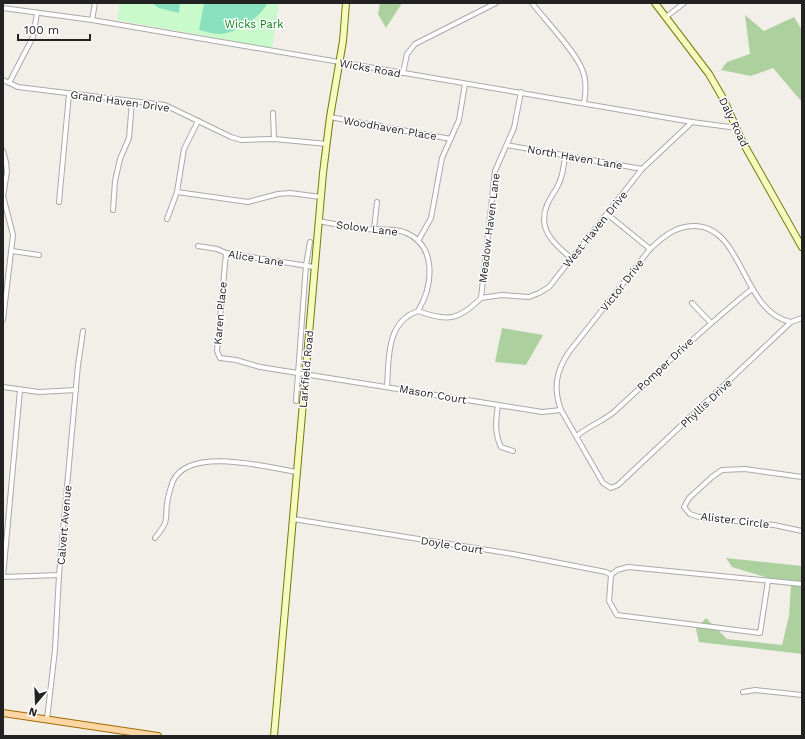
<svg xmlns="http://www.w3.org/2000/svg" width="805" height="739" font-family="'Work Sans',sans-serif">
	<rect width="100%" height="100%" fill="#f2efe9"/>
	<g fill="#add19e">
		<path d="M380 3H402L386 28 378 14Z"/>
		<path d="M745 15 764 31 794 17 802 30V102L773 68 751 76 721 70 727 62 750 54Z"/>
		<path d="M502 328 543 335 526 365 495 362Z"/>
		<path d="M726 558 802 566V654L699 642 696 629 706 618 727 639 782 645 789 616 791 585 732 567Z"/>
	</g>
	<path fill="#c8facc" d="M120 3H279L272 48 117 20Z"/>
	<g fill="#88e0be">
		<path d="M152 3H180L179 13 159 8Z"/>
		<path d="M204 3H268C257 19 241 32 220 34 213 34 205 31 199 30Z"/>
	</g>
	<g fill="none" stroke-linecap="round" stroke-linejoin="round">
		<g stroke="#a9a9a9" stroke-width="6">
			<g id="street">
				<path d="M532 3C545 20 575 51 582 69 587 80 586 92 584 103"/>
				<path d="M3 8 92 20 692 122 737 128"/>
				<path d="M666 17 684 3"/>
				<path d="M92 20 95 3"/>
				<path d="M403 73 407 54 415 44 496 3"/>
				<path d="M3 80 18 87 165 105 231 137 241 140 274 139 327 144"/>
				<path d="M9 83 33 37 37 13"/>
				<path d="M273 113 274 139"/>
				<path d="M330 117 451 139"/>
				<path d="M507 145 642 169"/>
				<path d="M3 151 6 162 7 172 3 196 13 235 3 320"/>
				<path d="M565 156C564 165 563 175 559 183 556 191 550 197 547 205 537 229 554 244 571 258"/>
				<path d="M177 192 248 202 278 194 290 193 321 197"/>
				<path d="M59 202 69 94"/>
				<path d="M113 210 115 181 120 159 129 138 132 101"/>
				<path d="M607 214 650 249"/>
				<path d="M167 219 177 192 184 149 198 121"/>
				<path d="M319 221C334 224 349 227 364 229 377 230 392 228 404 232 438 245 433 286 418 311 386 322 389 358 387 386"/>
				<path d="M374 229 377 202"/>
				<path d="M418 241 431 218 442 158 459 120 465 84"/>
				<path d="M198 246 217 249 226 253 314 267"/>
				<path d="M12 251 39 255"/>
				<path d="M226 253 217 351 220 358 236 360 260 367 542 412 561 410"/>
				<path d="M481 298 502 295 529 297 539 293 549 287 642 169 692 122"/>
				<path d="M692 303 710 322"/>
				<path d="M418 311C448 322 459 320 481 298L495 171 514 128 521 92"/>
				<path d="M791 322C741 312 744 226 694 226 675 226 663 237 650 249L569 352C556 371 553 388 561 410L603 483 611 488 618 485 791 322 802 318"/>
				<path d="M3 387 39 392 76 390"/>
				<path d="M296 401 306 265 310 242"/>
				<path d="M498 405C496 420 494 432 501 447L513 451"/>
				<path d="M577 436C588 426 604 421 615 411 660 370 704 327 752 289"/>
				<path d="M802 477 745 469 722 470 712 477 689 498 684 507 690 514 699 517 774 525 802 531"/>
				<path d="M293 519 513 554 606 572 611 575"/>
				<path d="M155 538C158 534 163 528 165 523 167 517 166 510 167 504 168 496 170 489 173 481 189 446 267 467 296 472"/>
				<path d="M3 577 20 390"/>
				<path d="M3 577 59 575"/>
				<path d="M768 581 760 633 617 615 609 601 611 575 617 570 628 567 802 584"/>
				<path d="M743 692 755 690 802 695"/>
				<path d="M47 719 55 650 59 575 78 365 83 331"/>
			</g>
		</g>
		<g stroke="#707d05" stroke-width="8">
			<g id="secondary">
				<path d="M655 3 709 74 724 100 742 141 802 247"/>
				<path d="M274 736 323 173 330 117 343 41 346 3"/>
			</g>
		</g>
		<g stroke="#a06b00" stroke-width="8">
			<path id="primary" d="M3 713 158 736"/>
		</g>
		<use href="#street" stroke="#fff" stroke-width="4"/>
		<use href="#secondary" stroke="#f7fabf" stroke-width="6"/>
		<use href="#primary" stroke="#fcd6a4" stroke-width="6"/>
	</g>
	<g text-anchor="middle" stroke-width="3" stroke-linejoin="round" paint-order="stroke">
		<g font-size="11" fill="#0c8416" stroke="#fff">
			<text x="254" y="28">Wicks Park</text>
		</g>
		<g font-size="11" fill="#222" stroke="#fff">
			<text transform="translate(370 68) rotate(10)" y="4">Wicks Road</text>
			<text transform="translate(120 101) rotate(8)" y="4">Grand Haven Drive</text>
			<text transform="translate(734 122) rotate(64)" y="4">Daly Road</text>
			<text transform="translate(390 128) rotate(10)" y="4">Woodhaven Place</text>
			<text transform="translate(575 157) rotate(10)" y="4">North Haven Lane</text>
			<text transform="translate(367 228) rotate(7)" y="4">Solow Lane</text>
			<text transform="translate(489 228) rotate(-83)" y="4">Meadow Haven Lane</text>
			<text transform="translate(595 229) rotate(-51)" y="4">West Haven Drive</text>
			<text transform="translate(256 258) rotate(9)" y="4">Alice Lane</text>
			<text transform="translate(622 285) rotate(-52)" y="4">Victor Drive</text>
			<text transform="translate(220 313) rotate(-85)" y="4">Karen Place</text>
			<text transform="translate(665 364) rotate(-43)" y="4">Pomper Drive</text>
			<text transform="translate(306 369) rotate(-85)" y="4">Larkfield Road</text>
			<text transform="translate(433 394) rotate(10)" y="4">Mason Court</text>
			<text transform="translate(706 403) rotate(-43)" y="4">Phyllis Drive</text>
			<text transform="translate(735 520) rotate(7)" y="4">Alister Circle</text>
			<text transform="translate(64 525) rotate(-85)" y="4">Calvert Avenue</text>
			<text transform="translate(452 545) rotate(9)" y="4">Doyle Court</text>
		</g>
	</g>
	<rect width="805" height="739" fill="none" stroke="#222222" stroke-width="8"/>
	<g transform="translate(36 703) rotate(199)" stroke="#ffffff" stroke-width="3" paint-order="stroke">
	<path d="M0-3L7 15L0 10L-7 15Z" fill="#222222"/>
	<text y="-6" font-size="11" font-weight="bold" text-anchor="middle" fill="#222222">N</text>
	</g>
	<path d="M18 34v6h72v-6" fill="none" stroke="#222222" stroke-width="2"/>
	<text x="24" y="34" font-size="12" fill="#222222" stroke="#ffffff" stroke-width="3" paint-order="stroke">100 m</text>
</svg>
